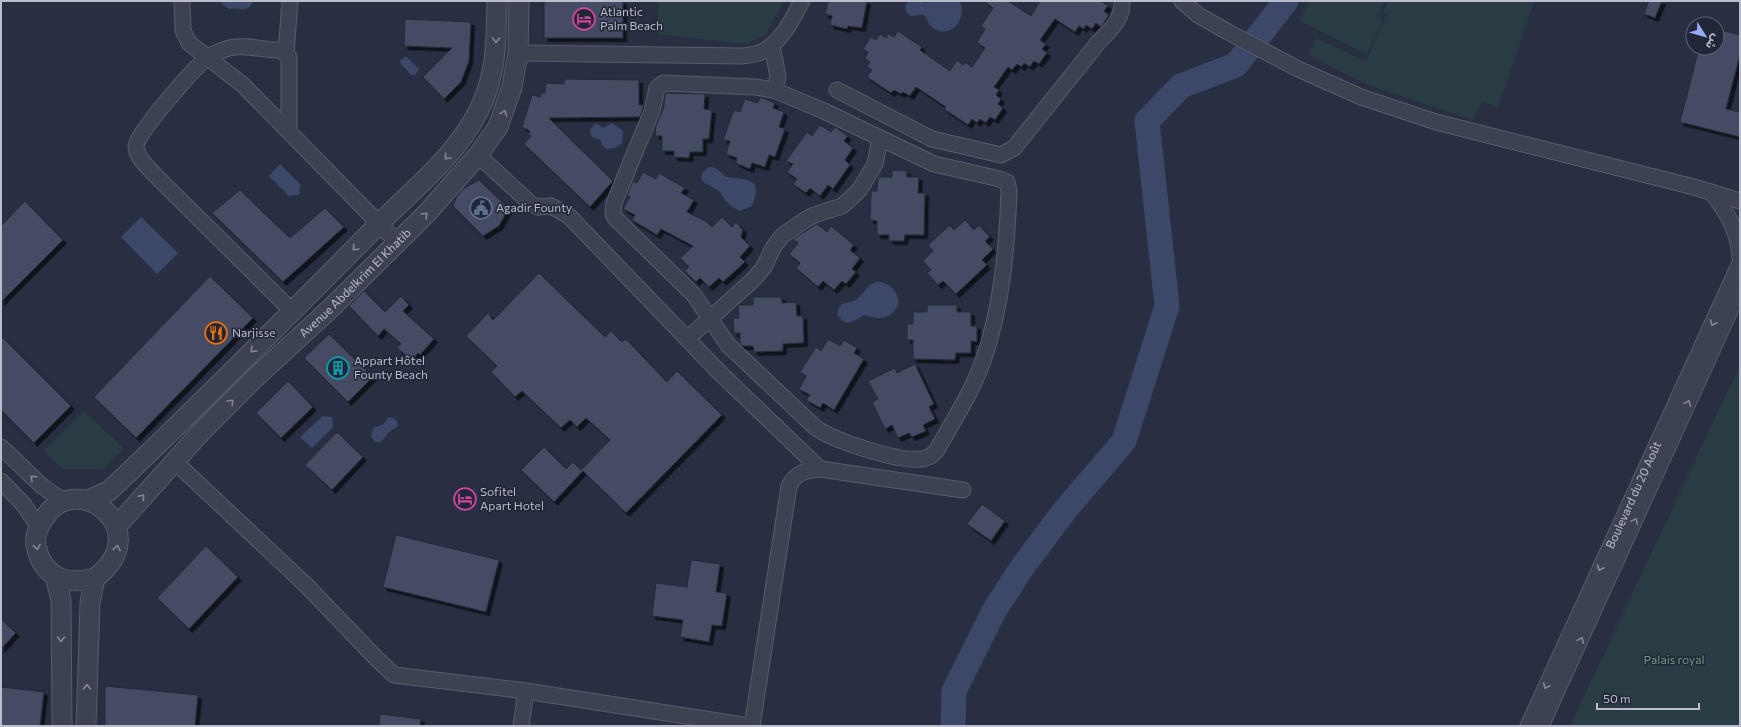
<svg xmlns="http://www.w3.org/2000/svg" width="1741" height="727" font-family="Commissioner,'Noto Sans Arabic',sans-serif">
	<defs>
		<filter id="shadow"><feDropShadow dx="3.5" dy="3.5" stdDeviation="0" flood-color="#0009"/></filter>
	</defs>
	<rect width="100%" height="100%" fill="#282f42"/>
	<g fill="#2a3c43">
		<path d="M659 1H784L765 35 746 44 657 34Z"/>
		<path d="M1309 1H1385L1377 17 1383 20 1367 54 1299 21Z"/>
		<path d="M1388 1H1534L1498 107 1482 101 1473 120 1366 84 1309 55 1316 38 1366 62 1388 12 1382 14Z"/>
		<path d="M1740 365V726H1570Z"/>
		<path d="M84 411 124 449 103 469H63L44 451Z"/>
	</g>
	<g fill="#3d4869">
		<path d="M222 1H253C249 14 239 7 229 9L222 4Z"/>
		<path d="M909 1H922L925 3 930 1H959C962 5 963 11 961 16 958 29 945 36 933 28 928 25 928 18 924 15 921 14 915 16 911 16L906 12 905 5Z"/>
		<path d="M405 57H407L419 69 415 75H411L401 64 400 61Z"/>
		<path d="M596 123 603 128 612 123 623 131 622 143 615 148 607 149 602 145 600 139C593 139 591 137 590 130Z"/>
		<path d="M280 164 301 185 299 188 300 193 298 195 289 196 269 176Z"/>
		<path d="M709 167C718 167 720 173 727 177 747 180 764 177 752 206L740 211C734 208 729 205 725 200 723 197 722 194 720 192 713 185 689 182 709 167Z"/>
		<path d="M141 217 178 253 157 274 121 237Z"/>
		<path d="M877 282C890 282 896 290 899 302 892 320 881 320 865 315 852 320 848 330 837 314 842 296 849 307 858 298 866 291 866 285 877 282Z"/>
		<path d="M323 416 332 417 333 427 312 448 300 437Z"/>
		<path d="M388 417 393 418 397 421 398 426 388 433 381 442H375L371 437 373 428 384 424Z"/>
	</g>
	<g fill="none" stroke-linecap="round" stroke-linejoin="round">
		<path stroke="#3d4869" stroke-width="25" d="M953 726 954 691 994 611 1021 569 1065 510 1124 441 1167 306 1147 121 1181 86 1236 65 1286 1"/>
	</g>
	<g fill="#454c62" stroke="#23293a" filter="url(#shadow)">
		<rect x="544" y="1" width="79" height="37"/>
		<path d="M828 1H867L862 28 848 26 847 29 830 25 832 16 825 14Z"/>
		<path d="M984 1H1008L1031 16 1040 1H1101L1108 6 1104 11 1109 15 1101 27 1096 23 1092 29 1086 25 1084 29 1079 26 1075 32 1055 19 1040 40 1046 44 1042 49 1047 53 1039 64 1034 61 1030 67 1024 63 1022 67 1017 64 1012 70 1008 67 994 87 999 90 996 95 1001 99 998 104 1003 108 995 120 990 117 986 123 980 119 977 123 972 119 968 125 944 109 946 107 916 87 910 96 903 92 901 94 894 90 891 93 867 77 872 70 867 67 870 62 865 58 868 52 863 49 871 37 876 40 880 34 886 38 888 34 894 37 898 31 922 47 920 50 950 71 957 60 963 65 965 62 972 67 985 48 977 42 985 29 981 26 993 8Z"/>
		<path d="M1649 1H1662L1655 18 1644 14Z"/>
		<path d="M405 19 471 22 469 61 461 82 444 99 423 77 452 48 404 46Z"/>
		<path d="M1717 29 1740 35V55L1726 109 1740 112V137L1680 122 1699 48H1717Z"/>
		<path d="M565 79 639 80V105H644L640 117 549 118 613 181 590 207 524 144 531 136 528 134 530 131 522 127 532 95 540 97 542 93H545L546 83 564 84Z"/>
		<path d="M665 93 705 94 704 109 712 110 709 139H703V152H690L689 158 674 157V151H662V136H655L656 126 664 107Z"/>
		<path d="M760 97 775 103 773 108 784 112 779 127 785 129 775 157 769 155 765 167 752 163 750 169 736 163 737 158 726 154 730 141 723 140 734 110 740 112 745 99 758 103Z"/>
		<path d="M820 125 831 132 835 127 848 136 844 141 853 148 845 160 850 165 833 189 828 185 820 196 810 188 806 193 793 184 797 179 787 172 793 164 786 161 807 132 812 136Z"/>
		<path d="M892 170 907 171V177H919L918 193H925L924 235H905L904 241H889V235H877V221L870 220 871 191H877L878 177H892Z"/>
		<path d="M643 172 656 179 659 173 685 188 681 193 694 200 687 212 707 222 712 227 722 217 732 227 736 222 743 230 741 237 750 246 740 257 745 262 723 282 719 278 709 287 700 278 696 282 685 271 689 267 680 258 693 246 661 229 657 235 632 220 635 215 623 209 630 197 627 195 633 181 637 183Z"/>
		<path d="M479 180 507 207 508 210 499 226 483 236 453 206 457 196 463 189Z"/>
		<path d="M240 190 290 238 325 208 344 227 283 282 212 213Z"/>
		<path d="M25 201 63 240 1 302V226Z"/>
		<path d="M965 220 974 230 979 225 990 237 985 241 993 249 982 260 987 265 956 294 943 281 938 285 927 273 931 270 923 261 933 251 928 245 950 225 954 230Z"/>
		<path d="M817 224 827 232 831 226 854 245 850 250 860 258 852 269 856 272 846 284 842 281 834 290 823 281 818 287 796 268 800 263 789 254 798 243 793 239Z"/>
		<path d="M539 273 605 337 611 331 622 342 626 339 667 382 677 371 722 415 626 513 583 471 554 502 521 470 544 447 566 469 573 462 581 470 610 440 586 418 577 427 570 420 561 428 522 391 515 397 491 372 497 366 466 336 488 313 493 320Z"/>
		<path d="M210 276 253 318 136 438 94 397Z"/>
		<path d="M364 291 385 312 401 296 409 305 403 311 434 339 420 355 418 353 412 360 397 348 401 344 384 329 378 336 349 306Z"/>
		<path d="M753 297H782V303L796 302 797 316H803L804 343 783 344V351L754 352 753 346H743L740 344V333H734L733 318H739L738 305H753Z"/>
		<path d="M927 305H957V312H971V326H977V342L971 341V353H956L955 360 913 359V340H907V324H913V312H927Z"/>
		<path d="M329 334 373 377 348 402 304 358Z"/>
		<path d="M1 336 71 406 34 443 1 410Z"/>
		<path d="M828 339 840 346 844 340 857 348 854 353 864 359 834 410 823 403 820 408 806 400 810 395 799 389 806 376 800 372 816 347 821 351Z"/>
		<path d="M915 364 934 404 929 407 935 419 923 425 926 431 912 437 909 433 898 438 892 425 885 429 872 402 878 399 868 381 895 368 897 373Z"/>
		<path d="M288 381 313 407 281 438 256 413Z"/>
		<path d="M337 432 363 457 332 490 305 465Z"/>
		<path d="M982 504 1005 521 991 541 967 524Z"/>
		<path d="M396 535 499 560 486 612 383 587Z"/>
		<path d="M206 546 238 577 189 629 157 598Z"/>
		<path d="M691 560 720 564 716 592 727 593 722 626 712 625 709 642 680 637 683 620 652 616 656 583 687 587Z"/>
		<path d="M1 619 16 633 1 649Z"/>
		<path d="M105 686 198 695 195 726H105Z"/>
		<path d="M1 687 44 692 40 726H1Z"/>
		<path d="M380 714 421 719 420 726H379Z"/>
	</g>
	<g fill="none" stroke-linecap="round" stroke-linejoin="round">
		<g stroke="#585d6d" stroke-width="17">
			<g id="minor">
				<path d="M182 1 183 30 189 43 243 85 397 242"/>
				<path d="M1182 1 1198 15 1228 32 1298 69 1361 97 1436 122 1694 187 1740 201"/>
				<path d="M772 45 778 77 774 90"/>
				<path d="M518 53 742 56C748 55 756 55 761 52 781 43 792 20 802 1"/>
				<path d="M286 54 290 1"/>
				<path d="M663 83 755 87 774 90 824 111 934 164 1000 179 1007 182 1009 191C1007 248 1002 307 983 361 972 392 953 421 937 450 933 455 928 459 921 459 898 462 835 441 816 428L728 345 694 295 615 218 613 213 614 203 652 111 657 88Z"/>
				<path d="M837 90 932 139 1001 155 1014 148 1097 44C1109 30 1123 21 1122 1"/>
				<path d="M289 130V57L282 51 278 50C263 50 244 44 229 48 223 50 212 54 207 58 195 67 136 134 136 146 136 157 147 166 154 174L292 311"/>
				<path d="M478 155 531 204 538 207 551 206 569 216 719 372 820 469"/>
				<path d="M1711 192C1727 212 1739 232 1740 258"/>
				<path d="M687 339 753 280 764 267 773 248 782 236 805 220 814 215 842 206 851 198 860 189 875 164 880 139"/>
				<path d="M1 447 43 487 64 501"/>
				<path d="M174 461 306 585 376 658 394 675 526 691 749 726"/>
				<path d="M1 481 24 505 38 526"/>
				<path d="M521 726 526 691"/>
				<path d="M752 726 789 486C796 473 805 470 820 469L963 490"/>
				<path id="s1" d="M1528 726 1740 263"/>
				<path d="M1541 726 1740 289"/>
			</g>
		</g>
		<g stroke="#585d6d" stroke-width="21">
			<g id="tertiary">
				<path d="M88 500 109 491 127 474C210 395 290 314 370 233 408 193 454 160 479 110 497 74 496 41 497 1"/>
				<path id="s2" d="M116 527 202 431 256 377 330 309 427 213 478 155 498 127 512 87 518 53 519 1"/>
				<path d="M55 576 61 600 62 726"/>
				<path d="M86 726 90 603 95 578C158 531 77 468 45 517 39 525 34 534 36 545 42 577 66 586 95 578"/>
			</g>
		</g>
		<use href="#minor" stroke="#3d4252" stroke-width="15"/>
		<use href="#tertiary" stroke="#3d4252" stroke-width="19"/>
	</g>
	<defs><path id="oneway-chevron" d="M-2-3.5L2.5 0L-2 3.5" fill="none" stroke-width="1.6" stroke-linecap="round" stroke-linejoin="round"/></defs>
	<g stroke="#828695">
		<use href="#oneway-chevron" transform="translate(496 40) rotate(92)"/>
		<use href="#oneway-chevron" transform="translate(504 113) rotate(-70)"/>
		<use href="#oneway-chevron" transform="translate(447 157) rotate(133)"/>
		<use href="#oneway-chevron" transform="translate(425 215) rotate(-45)"/>
		<use href="#oneway-chevron" transform="translate(355 248) rotate(134)"/>
		<use href="#oneway-chevron" transform="translate(1713 323) rotate(115)"/>
		<use href="#oneway-chevron" transform="translate(253 350) rotate(135)"/>
		<use href="#oneway-chevron" transform="translate(231 402) rotate(-45)"/>
		<use href="#oneway-chevron" transform="translate(1688 403) rotate(-66)"/>
		<use href="#oneway-chevron" transform="translate(33 478) rotate(-137)"/>
		<use href="#oneway-chevron" transform="translate(142 497) rotate(-49)"/>
		<use href="#oneway-chevron" transform="translate(1635 521) rotate(-66)"/>
		<use href="#oneway-chevron" transform="translate(37 547) rotate(81)"/>
		<use href="#oneway-chevron" transform="translate(117 548) rotate(-79)"/>
		<use href="#oneway-chevron" transform="translate(1600 568) rotate(115)"/>
		<use href="#oneway-chevron" transform="translate(61 639) rotate(90)"/>
		<use href="#oneway-chevron" transform="translate(1581 640) rotate(-66)"/>
		<use href="#oneway-chevron" transform="translate(1546 686) rotate(115)"/>
		<use href="#oneway-chevron" transform="translate(87 687) rotate(-88)"/>
	</g>
	<defs>
		<g id="hotel-ring" transform="scale(1.15)"><circle r="9.5" fill="#212738" stroke="#d1479c" stroke-width="1.5"/><path d="M-6-4.5h1.5V1H6V5H4.5V3h-9V5H-6ZM-4 0a1.8 1.8 0 1 1 3.6 0ZM.5 0V-2.5h3Q6-2.5 6 0Z" fill="#d1479c"/></g>
		<g id="civic-ring" transform="scale(1.15)"><circle r="9.5" fill="#212738" stroke="#5c6f8a" stroke-width="1.5"/><path d="M-.6-6.5H3V-4.5H.6V-3L4-1V1h2V6H-6V1h2V-1L-.6-3ZM-1.2 2.5V6h2.4V2.5Z" fill="#5c6f8a"/></g>
		<g id="restaurant-ring" transform="scale(1.15)"><circle r="9.5" fill="#212738" stroke="#e8710a" stroke-width="1.5"/><path d="M-5-6h1v4h1v-4h1v4h1v-4h1v5L-1.5 .5V6h-2V.5L-5-1ZM5-6V6H3V1.5H1.5Q1.5-4 5-6Z" fill="#e8710a"/></g>
		<g id="building-ring" transform="scale(1.15)"><circle r="9.5" fill="#212738" stroke="#0f9aa8" stroke-width="1.5"/><path d="M-4-6H4V6H1V3H-1V6H-4ZM-2.5-4.3h1.7v1.8h-1.7ZM.8-4.3h1.7v1.8H.8ZM-2.5-1h1.7V.8h-1.7ZM.8-1h1.7V.8H.8Z" fill="#0f9aa8"/></g>
	</defs>
	<g fill-rule="evenodd">
		<use href="#hotel-ring" x="584" y="19"/>
		<use href="#civic-ring" x="481" y="208"/>
		<use href="#restaurant-ring" x="216" y="333"/>
		<use href="#building-ring" x="338" y="368"/>
		<use href="#hotel-ring" x="465" y="499"/>
	</g>
	<g text-anchor="middle" stroke-width="3" stroke-linejoin="round" paint-order="stroke">
		<g font-size="12" fill="#babecc" stroke="#212738" text-anchor="start">
			<text x="600" y="16">Atlantic<tspan x="600" dy="14">Palm Beach</tspan></text>
			<text x="496" y="212">Agadir Founty</text>
			<text x="232" y="337">Narjisse</text>
			<text x="354" y="365">Appart Hôtel<tspan x="354" dy="14">Founty Beach</tspan></text>
			<text x="480" y="496">Sofitel<tspan x="480" dy="14">Apart Hotel</tspan></text>
		</g>
		<g font-size="12" fill="#babecc" stroke="#212738">
			<text dy="4" stroke="none"><textPath href="#s2" startOffset="342">Avenue Abdelkrim El Khatib</textPath></text>
			<text dy="4" stroke="none"><textPath href="#s1" startOffset="254">Boulevard du 20 Août</textPath></text>
		</g>
		<g font-size="12" fill="#729c83" stroke="#212738">
			<text x="1674" y="664">Palais royal</text>
		</g>
	</g>
	<rect width="1741" height="727" fill="none" stroke="#babecc" stroke-width="4"/>
	<g transform="translate(1705 36) rotate(127)"><circle r="19" fill="#212738" stroke="#5e6373"/>
	<path d="M0-3L7 15L0 10L-7 15Z" fill="#97abf4"/>
	<text y="-6" font-size="11" font-weight="bold" text-anchor="middle" fill="#babecc">ش</text>
	</g>
	<path d="M1597 703v6h102v-6" fill="none" stroke="#babecc" stroke-width="2"/>
	<text x="1603" y="703" font-size="12" fill="#babecc" stroke="#212738" stroke-width="3" paint-order="stroke">50 m</text>
</svg>
